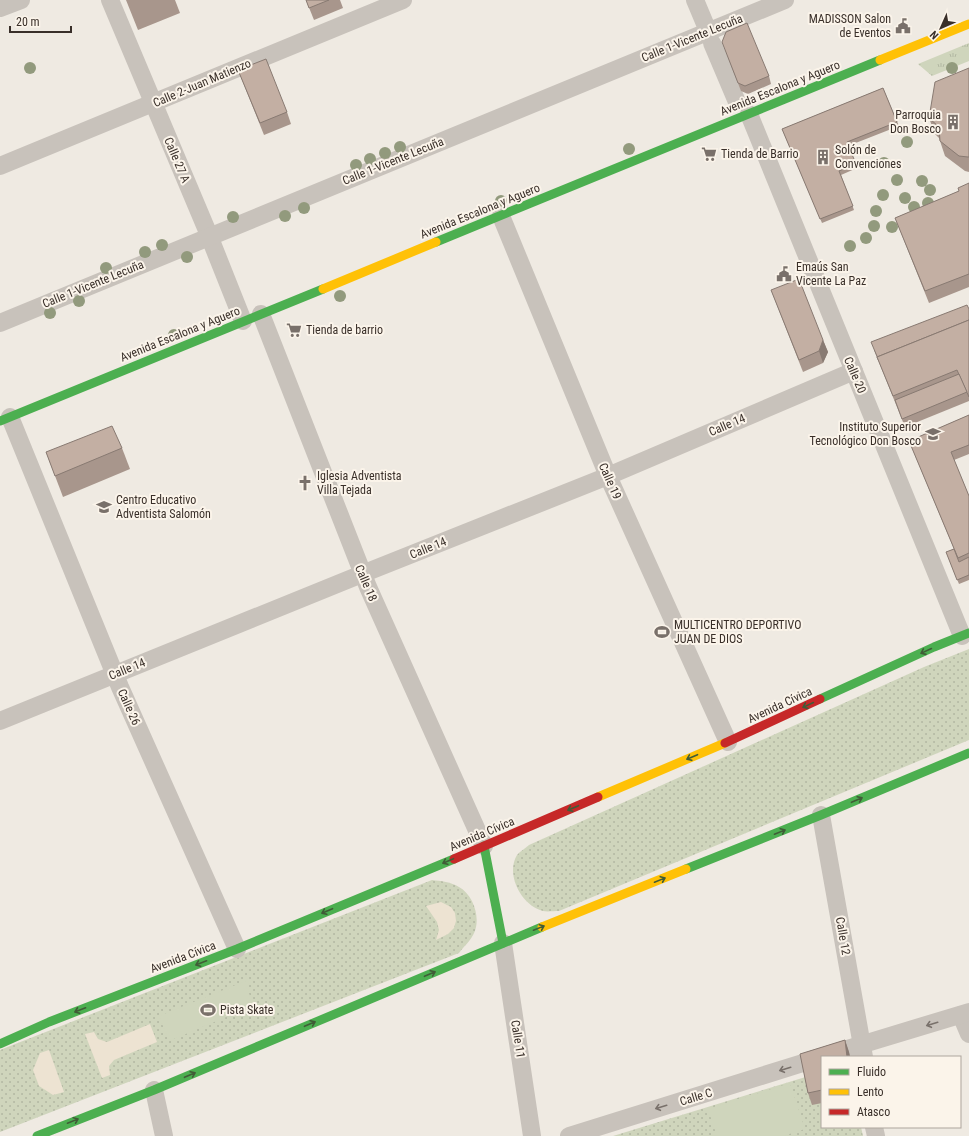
<svg xmlns="http://www.w3.org/2000/svg" width="969" height="1136" font-family="'Roboto Condensed',sans-serif">
	<defs>
		<pattern id="grass-tufts" width="24" height="20" patternUnits="userSpaceOnUse"><rect width="24" height="20" fill="#cfd5bc"/><path d="M3 7l-1-3M5 7V3M7 7l1-3M15 17l-1-3M17 17v-4M19 17l1-3" fill="none" stroke="#b2b7a2"/></pattern>
		<pattern id="park-dots" width="8" height="8" patternUnits="userSpaceOnUse"><rect width="8" height="8" fill="#cfd5bc"/><path d="M2 2h.1M6 6h.1" fill="none" stroke="#b2b7a2" stroke-width="1.8" stroke-linecap="round"/></pattern>
	</defs>
	<rect width="100%" height="100%" fill="#efeae2"/>
	<path fill="url(#grass-tufts)" d="M969 43V61L932 76 918 64Z"/>
	<g fill="url(#park-dots)">
		<path d="M969 649V740L559 911C554 911 547 912 543 911 522 906 505 875 517 855 520 851 526 848 529 845L924 667Z"/>
		<path d="M432 880C441 881 451 882 459 887 472 894 479 913 476 927 474 938 465 945 459 953L0 1132V1050Z"/>
		<path d="M822 1072V1127H861L863 1136H613Z"/>
	</g>
	<g fill="#cfd5bc">
		<path d="M248 980 249 994 257 1004 169 1041 159 1016Z"/>
		<path d="M790 1083 805 1129 783 1136H717L708 1109Z"/>
	</g>
	<g fill="#ede3d2">
		<path d="M441 902 451 907 455 913 456 921 454 928 448 934 436 940 439 930 437 922 426 906Z"/>
		<path d="M150 1024 157 1042 114 1060 109 1066 110 1075 102 1078 85 1034 94 1032 98 1039 107 1042Z"/>
		<path d="M49 1050 64 1092 53 1095 39 1086 33 1070 40 1053Z"/>
	</g>
	<g fill="none" stroke-linecap="round" stroke-linejoin="round">
		<g stroke="#c8c2bb" stroke-width="18">
			<path d="M110 0 206 228 243 321"/>
			<path d="M695 0 708 31"/>
			<path d="M0 8 21 0"/>
			<path d="M712 43 737 102"/>
			<path d="M749 114 962 636"/>
			<path d="M0 166 403 0"/>
			<path d="M501 216 608 476 728 742"/>
			<path d="M261 314 368 587 484 846"/>
			<path d="M0 323 785 0"/>
			<path d="M10 417 120 687 237 949"/>
			<path d="M0 721 362 574 608 476 854 371"/>
			<path d="M821 815 864 1057"/>
			<path d="M503 943 532 1136"/>
			<path d="M961 1015 969 1034"/>
			<path d="M824 1056 969 1012"/>
			<path d="M154 1090 164 1136"/>
			<path d="M874 1127 876 1136"/>
			<path d="M569 1136 822 1057"/>
		</g>
		<g stroke="#4caf50" stroke-width="9">
			<path d="M436 242 880 60"/>
			<path d="M0 421 323 289"/>
			<path d="M820 699 934 647 969 633"/>
			<path d="M484 846 503 943"/>
			<path d="M686 869 821 815 969 753"/>
			<path d="M0 1044 49 1022 237 949 454 859"/>
			<path d="M37 1136 154 1090 542 927"/>
		</g>
		<g stroke="#ffc107" stroke-width="9">
			<path d="M880 60 969 24"/>
			<path d="M323 289 436 242"/>
			<path d="M598 797 725 743"/>
			<path d="M542 927 686 869"/>
		</g>
		<g stroke="#c62828" stroke-width="9">
			<path d="M725 743 820 699"/>
			<path d="M454 859 598 797"/>
		</g>
	</g>
	<g fill="#929a7d">
		<circle cx="30" cy="68" r="6"/>
		<circle cx="952" cy="68" r="6"/>
		<circle cx="907" cy="142" r="6"/>
		<circle cx="400" cy="147" r="6"/>
		<circle cx="629" cy="149" r="6"/>
		<circle cx="385" cy="153" r="6"/>
		<circle cx="370" cy="159" r="6"/>
		<circle cx="884" cy="163" r="6"/>
		<circle cx="356" cy="165" r="6"/>
		<circle cx="897" cy="180" r="6"/>
		<circle cx="922" cy="181" r="6"/>
		<circle cx="930" cy="190" r="6"/>
		<circle cx="883" cy="195" r="6"/>
		<circle cx="905" cy="198" r="6"/>
		<circle cx="501" cy="201" r="6"/>
		<circle cx="928" cy="203" r="6"/>
		<circle cx="914" cy="207" r="6"/>
		<circle cx="304" cy="208" r="6"/>
		<circle cx="876" cy="211" r="6"/>
		<circle cx="285" cy="216" r="6"/>
		<circle cx="233" cy="217" r="6"/>
		<circle cx="874" cy="226" r="6"/>
		<circle cx="892" cy="227" r="6"/>
		<circle cx="866" cy="238" r="6"/>
		<circle cx="162" cy="245" r="6"/>
		<circle cx="850" cy="246" r="6"/>
		<circle cx="145" cy="252" r="6"/>
		<circle cx="187" cy="257" r="6"/>
		<circle cx="106" cy="268" r="6"/>
		<circle cx="340" cy="296" r="6"/>
		<circle cx="79" cy="301" r="6"/>
		<circle cx="50" cy="313" r="6"/>
		<circle cx="174" cy="335" r="6"/>
	</g>
	<g fill="#a8968c">
		<path d="M126 0H175L180 13 138 30Z"/>
		<path d="M306 0H340L343 8 314 20Z"/>
		<path d="M722 42 769 76 771 84 748 94 741 91Z"/>
		<path d="M969 68V172L965 171 945 156 939 138 935 134 929 118Z"/>
		<path d="M238 70 287 112 291 124 264 135Z"/>
		<path d="M883 88 899 126 848 146 857 168 841 175 854 210 822 223 782 129Z"/>
		<path d="M969 183V287L929 303 895 218 959 191Z"/>
		<path d="M771 290 823 340 828 352 823 363 803 372Z"/>
		<path d="M969 309V401L905 427 874 350Z"/>
		<path d="M969 415V454L954 460 969 496V580L959 584 946 552 954 549 909 441Z"/>
		<path d="M122 448 130 469 63 497 46 452Z"/>
		<path d="M845 1040 849 1052 850 1057H822V1103L812 1105 808 1093 800 1054Z"/>
	</g>
	<g fill="#887a72">
		<path d="M823 340 828 352 823 363 819 351Z"/>
		<path d="M845 1040 849 1052 850 1057H847Z"/>
	</g>
	<g fill="#c3afa3" stroke="#887a72">
		<path d="M306 0H329L309 8Z"/>
		<path d="M747 23 769 76 745 86 738 83 722 42 726 32Z"/>
		<path d="M266 59 287 112 260 123 238 70Z"/>
		<path d="M969 68V157H968L959 156 940 141 939 127 929 118 935 82Z"/>
		<path d="M883 88 897 122 847 142 856 164 839 171 853 206 820 219 782 129Z"/>
		<path d="M969 183V274L925 291 895 218 959 191 958 188Z"/>
		<path d="M799 279 823 340 819 351 799 360 771 290Z"/>
		<path d="M967 305 969 309V320L877 357 879 361 871 342Z"/>
		<path d="M969 320V397L957 370 893 396 877 357Z"/>
		<path d="M959 374 967 392 902 419 895 400Z"/>
		<path d="M969 415V445L951 452 969 496V553L958 558 909 441Z"/>
		<path d="M112 426 122 448 55 476 46 452Z"/>
		<path d="M954 549 959 562 969 557V575L957 580 946 552Z"/>
		<path d="M845 1040 847 1057H822V1090L808 1093 800 1054Z"/>
	</g>
	<defs><path id="oneway-shaft" d="M-6 0H5M1.5-3L5.5 0L1.5 3" fill="none" stroke-width="1.6" stroke-linecap="round" stroke-linejoin="round"/></defs>
	<g stroke="#405c37">
		<use href="#oneway-shaft" transform="translate(926 651) rotate(155)"/>
		<use href="#oneway-shaft" transform="translate(808 705) rotate(155)"/>
		<use href="#oneway-shaft" transform="translate(692 757) rotate(157)"/>
		<use href="#oneway-shaft" transform="translate(857 800) rotate(-23)"/>
		<use href="#oneway-shaft" transform="translate(573 808) rotate(157)"/>
		<use href="#oneway-shaft" transform="translate(780 832) rotate(-22)"/>
		<use href="#oneway-shaft" transform="translate(448 861) rotate(157)"/>
		<use href="#oneway-shaft" transform="translate(660 880) rotate(-22)"/>
		<use href="#oneway-shaft" transform="translate(327 911) rotate(157)"/>
		<use href="#oneway-shaft" transform="translate(539 928) rotate(-22)"/>
		<use href="#oneway-shaft" transform="translate(201 963) rotate(159)"/>
		<use href="#oneway-shaft" transform="translate(430 974) rotate(-23)"/>
		<use href="#oneway-shaft" transform="translate(80 1010) rotate(159)"/>
		<use href="#oneway-shaft" transform="translate(310 1024) rotate(-23)"/>
		<use href="#oneway-shaft" transform="translate(190 1075) rotate(-23)"/>
		<use href="#oneway-shaft" transform="translate(73 1121) rotate(-22)"/>
	</g>
	<g stroke="#79716b">
		<use href="#oneway-shaft" transform="translate(932 1024) rotate(163)"/>
		<use href="#oneway-shaft" transform="translate(785 1069) rotate(163)"/>
		<use href="#oneway-shaft" transform="translate(661 1107) rotate(163)"/>
	</g>
	<defs>
		<g id="civic-bare" transform="scale(1.2)"><path d="M-.6-6.5H3V-4.5H.6V-3L4-1V1h2V6H-6V1h2V-1L-.6-3ZM-1.2 2.5V6h2.4V2.5Z" fill="#79706a" stroke="#fbf4ea" stroke-width="2.5" paint-order="stroke"/></g>
		<g id="building-bare" transform="scale(1.2)"><path d="M-4-6H4V6H1V3H-1V6H-4ZM-2.5-4.3h1.7v1.8h-1.7ZM.8-4.3h1.7v1.8H.8ZM-2.5-1h1.7V.8h-1.7ZM.8-1h1.7V.8H.8Z" fill="#79706a" stroke="#fbf4ea" stroke-width="2.5" paint-order="stroke"/></g>
		<g id="supermarket-bare" transform="scale(1.2)"><path d="M-6-5.5h2.5l.6 2H6L4.5 2H-2.5L-4.4-4H-6ZM-1.5 3.2a1.3 1.3 0 1 0 .1 0ZM3 3.2a1.3 1.3 0 1 0 .1 0Z" fill="#79706a" stroke="#fbf4ea" stroke-width="2.5" paint-order="stroke"/></g>
		<g id="university-bare" transform="scale(1.2)"><path d="M0-5L7-2L0 1L-7-2ZM-4 1L0 2.5L4 1V4Q0 6-4 4Z" fill="#79706a" stroke="#fbf4ea" stroke-width="2.5" paint-order="stroke"/></g>
		<g id="church-bare" transform="scale(1.2)"><path d="M-1.2-6h2.4v3.5h3.3v2.4h-3.3V6h-2.4V-.1h-3.3v-2.4h3.3Z" fill="#79706a" stroke="#fbf4ea" stroke-width="2.5" paint-order="stroke"/></g>
		<g id="school-bare" transform="scale(1.2)"><path d="M0-5L7-2L0 1L-7-2ZM-4 1L0 2.5L4 1V4Q0 6-4 4Z" fill="#79706a" stroke="#fbf4ea" stroke-width="2.5" paint-order="stroke"/></g>
		<g id="stadium-bare" transform="scale(1.2)"><path d="M0-5a6.5 5 0 1 0 0 10a6.5 5 0 1 0 0-10ZM-3.5-1.8h7v3.6h-7Z" fill="#79706a" stroke="#fbf4ea" stroke-width="2.5" paint-order="stroke"/></g>
	</defs>
	<g fill-rule="evenodd">
		<use href="#civic-bare" x="903" y="26"/>
		<use href="#building-bare" x="953" y="122"/>
		<use href="#supermarket-bare" x="709" y="154"/>
		<use href="#building-bare" x="823" y="157"/>
		<use href="#civic-bare" x="784" y="274"/>
		<use href="#supermarket-bare" x="294" y="330"/>
		<use href="#university-bare" x="933" y="434"/>
		<use href="#church-bare" x="305" y="483"/>
		<use href="#school-bare" x="104" y="507"/>
		<use href="#stadium-bare" x="662" y="632"/>
		<use href="#stadium-bare" x="208" y="1010"/>
	</g>
	<g text-anchor="middle" stroke-width="4" stroke-linejoin="round" paint-order="stroke">
		<g font-size="12" fill="#392f29" stroke="#fbf4ea" text-anchor="start">
			<text x="891" y="23" text-anchor="end">MADISSON Salon<tspan x="891" dy="14">de Eventos</tspan></text>
			<text x="941" y="119" text-anchor="end">Parroquia<tspan x="941" dy="14">Don Bosco</tspan></text>
			<text x="835" y="154">Solón de<tspan x="835" dy="14">Convenciones</tspan></text>
			<text x="721" y="158">Tienda de Barrio</text>
			<text x="796" y="271">Emaús San<tspan x="796" dy="14">Vicente La Paz</tspan></text>
			<text x="306" y="334">Tienda de barrio</text>
			<text x="921" y="431" text-anchor="end">Instituto Superior<tspan x="921" dy="14">Tecnológico Don Bosco</tspan></text>
			<text x="317" y="480">Iglesia Adventista<tspan x="317" dy="14">Villa Tejada</tspan></text>
			<text x="116" y="504">Centro Educativo<tspan x="116" dy="14">Adventista Salomón</tspan></text>
			<text x="674" y="629">MULTICENTRO DEPORTIVO<tspan x="674" dy="14">JUAN DE DIOS</tspan></text>
			<text x="220" y="1014">Pista Skate</text>
		</g>
		<g font-size="12" fill="#392f29" stroke="#fbf4ea">
			<text transform="translate(692 38) rotate(-22)" y="4">Calle 1-Vicente Lecuña</text>
			<text transform="translate(202 83) rotate(-23)" y="4">Calle 2-Juan Matienzo</text>
			<text transform="translate(780 88) rotate(-22)" y="4">Avenida Escalona y Aguero</text>
			<text transform="translate(177 160) rotate(67)" y="4">Calle 27 A</text>
			<text transform="translate(393 161) rotate(-22)" y="4">Calle 1-Vicente Lecuña</text>
			<text transform="translate(480 211) rotate(-22)" y="4">Avenida Escalona y Aguero</text>
			<text transform="translate(93 284) rotate(-22)" y="4">Calle 1-Vicente Lecuña</text>
			<text transform="translate(180 334) rotate(-22)" y="4">Avenida Escalona y Aguero</text>
			<text transform="translate(855 375) rotate(67)" y="4">Calle 20</text>
			<text transform="translate(727 425) rotate(-23)" y="4">Calle 14</text>
			<text transform="translate(610 481) rotate(66)" y="4">Calle 19</text>
			<text transform="translate(428 548) rotate(-22)" y="4">Calle 14</text>
			<text transform="translate(366 583) rotate(67)" y="4">Calle 18</text>
			<text transform="translate(127 669) rotate(-22)" y="4">Calle 14</text>
			<text transform="translate(780 705) rotate(-25)" y="4">Avenida Cívica</text>
			<text transform="translate(129 707) rotate(66)" y="4">Calle 26</text>
			<text transform="translate(482 834) rotate(-23)" y="4">Avenida Cívica</text>
			<text transform="translate(843 936) rotate(80)" y="4">Calle 12</text>
			<text transform="translate(183 957) rotate(-21)" y="4">Avenida Cívica</text>
			<text transform="translate(518 1039) rotate(81)" y="4">Calle 11</text>
			<text transform="translate(696 1097) rotate(-17)" y="4">Calle C</text>
		</g>
	</g>
	<rect x="821" y="1056" width="140" height="72" fill="#fbf4ea" stroke="#ada59d"/>
	<rect x="829" y="1069" width="20" height="6" fill="#4caf50" stroke="#ada59d"/>
	<text x="857" y="1076" font-size="12" fill="#392f29">Fluido</text>
	<rect x="829" y="1089" width="20" height="6" fill="#ffc107" stroke="#ada59d"/>
	<text x="857" y="1096" font-size="12" fill="#392f29">Lento</text>
	<rect x="829" y="1109" width="20" height="6" fill="#c62828" stroke="#ada59d"/>
	<text x="857" y="1116" font-size="12" fill="#392f29">Atasco</text>
	<g transform="translate(941 28) rotate(225)" stroke="#fbf4ea" stroke-width="3" paint-order="stroke">
	<path d="M0-3L7 15L0 10L-7 15Z" fill="#392f29"/>
	<text y="-6" font-size="11" font-weight="bold" text-anchor="middle" fill="#392f29">N</text>
	</g>
	<path d="M10 26v6h61v-6" fill="none" stroke="#392f29" stroke-width="2"/>
	<text x="16" y="26" font-size="12" fill="#392f29" stroke="#fbf4ea" stroke-width="3" paint-order="stroke">20 m</text>
</svg>
